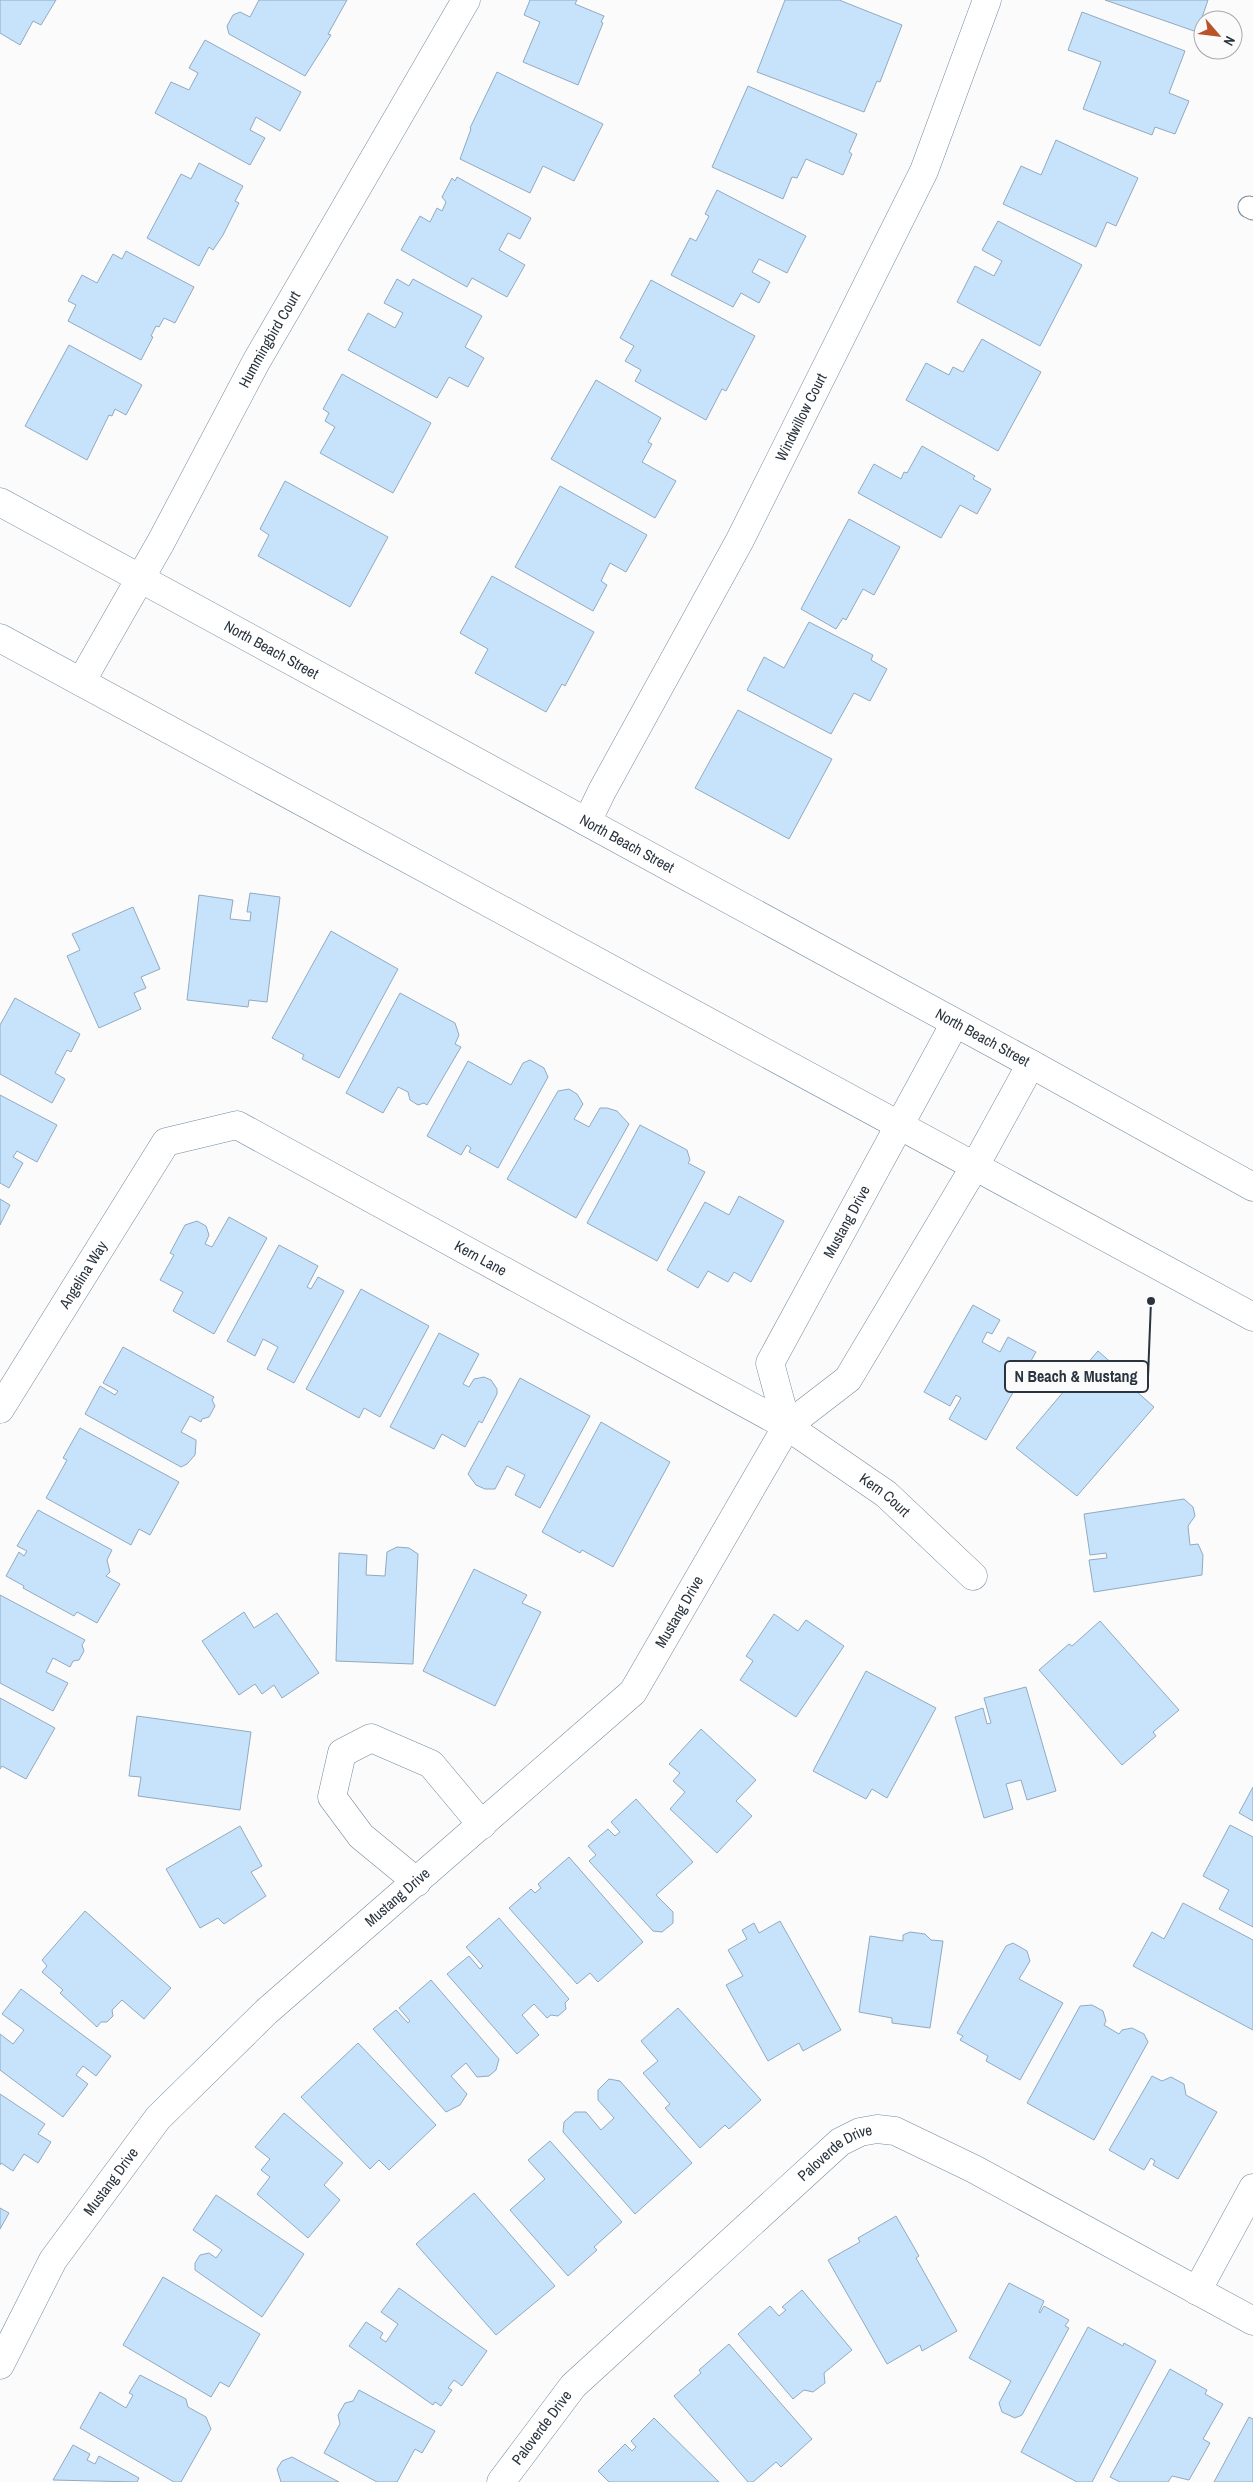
<svg xmlns="http://www.w3.org/2000/svg" width="1253" height="2482" font-family="'Archivo Narrow',sans-serif">
	<rect width="100%" height="100%" fill="#fbfbfb"/>
	<g fill="#c7e3fc" stroke="#91aac1">
		<path d="M0 0H56L41 25 33 21 20 45 0 33Z"/>
		<path d="M259 0H347L328 34 331 35 305 76 229 34 227 26 233 15 240 12 250 17Z"/>
		<path d="M530 0H577L575 4 604 16 601 22 603 23 578 85 523 62 540 22 524 15Z"/>
		<path d="M785 0H839L902 25 880 82 877 81 864 112 757 72Z"/>
		<path d="M1105 0H1208L1197 32Z"/>
		<path d="M1082 12 1185 51 1169 93 1189 101 1175 134 1155 127 1152 135 1083 109 1101 62 1068 50Z"/>
		<path d="M205 40 301 92 280 131 256 117 250 130 265 138 250 165 155 113 171 82 189 90 198 73 189 68Z"/>
		<path d="M497 72 603 124 574 181 543 166 530 193 460 159 471 129 470 128Z"/>
		<path d="M748 86 857 134 849 152 852 154 843 175 806 159 797 178 792 177 783 199 712 167Z"/>
		<path d="M1056 140 1138 178 1116 226 1107 222 1096 247 1003 204 1021 166 1041 175Z"/>
		<path d="M199 163 243 186 235 201 239 203 223 235 213 250 209 247 199 266 147 238 181 174 191 179Z"/>
		<path d="M457 177 531 218 520 239 508 233 499 250 525 265 507 297 472 278 467 287 401 250 420 216 430 222 437 208 442 211 446 202 442 197 452 178 455 181Z"/>
		<path d="M717 190 806 236 787 273 759 259 752 272 770 282 759 303 741 293 733 307 671 275 690 238 696 241 709 216 705 214Z"/>
		<path d="M998 221 1082 265 1040 346 957 302 975 266 994 276 1002 261 982 250Z"/>
		<path d="M126 251 194 287 175 323 164 318 159 327 156 326 151 336 153 337 141 360 68 321 76 305 68 301 82 275 97 283 113 254 122 259Z"/>
		<path d="M397 279 409 286 413 279 482 316 465 347 484 358 468 387 449 377 437 398 348 350 368 313 395 328 403 313 384 303Z"/>
		<path d="M651 280 755 336 726 391 722 389 706 420 635 381 641 370 625 361 634 346 620 338Z"/>
		<path d="M982 339 1041 372 998 451 906 400 926 363 949 375 953 367 963 372Z"/>
		<path d="M69 345 142 385 126 415 115 409 112 416 109 415 87 460 25 426Z"/>
		<path d="M342 374 431 423 393 493 320 453 335 427 325 421 329 413 323 409Z"/>
		<path d="M596 380 661 418 648 442 652 444 642 462 676 481 655 518 551 459Z"/>
		<path d="M922 446 975 476 973 479 991 489 977 514 960 505 941 538 858 493 874 464 901 479 904 472 907 473Z"/>
		<path d="M285 481 388 537 350 607 258 556 269 535 260 529Z"/>
		<path d="M560 486 647 535 626 572 610 563 601 581 607 585 593 611 515 567Z"/>
		<path d="M849 519 900 547 874 595 863 589 846 620 843 618 836 629 801 609Z"/>
		<path d="M492 576 594 632 565 686 562 684 546 712 475 673 488 649 460 633Z"/>
		<path d="M809 622 873 655 871 660 887 669 870 701 854 693 831 734 747 690 764 657 784 668Z"/>
		<path d="M738 710 832 759 789 839 695 788Z"/>
		<path d="M250 893 280 897 267 1002 249 1000 248 1007 187 1000 199 895 233 900 230 919 250 921 251 912H247Z"/>
		<path d="M133 907 160 969 141 977 146 988 134 993 141 1009 99 1028 67 956 80 950 72 934Z"/>
		<path d="M331 931 398 969 339 1078 302 1059 304 1055 272 1038Z"/>
		<path d="M400 993 455 1023 459 1035 455 1044 461 1047 427 1105 424 1103 418 1105 410 1100 408 1092 398 1087 383 1113 346 1093Z"/>
		<path d="M15 998 80 1034 71 1052 67 1050 55 1073 65 1079 52 1103 0 1074V1025Z"/>
		<path d="M530 1060 544 1068 548 1077 498 1168 469 1152 471 1148 467 1145 461 1155 427 1136 468 1061 511 1085 523 1063Z"/>
		<path d="M569 1089 577 1094 583 1104 574 1119 589 1127 600 1108H607L617 1111 629 1124 576 1218 507 1179 558 1091Z"/>
		<path d="M0 1095 57 1125 37 1162 17 1151 13 1157 23 1163 9 1188 0 1183Z"/>
		<path d="M640 1125 687 1150 690 1160 688 1163 705 1172 657 1261 587 1223Z"/>
		<path d="M739 1196 784 1221 751 1282 734 1272 728 1282 708 1271 698 1288 667 1270 705 1202 729 1215Z"/>
		<path d="M0 1199 10 1205 0 1225Z"/>
		<path d="M229 1217 267 1238 214 1334 173 1311 183 1292 160 1280 174 1255 170 1253 185 1225 197 1221 206 1226 209 1235 205 1244 212 1247Z"/>
		<path d="M279 1245 318 1266 307 1287 311 1289 318 1277 344 1291 294 1383 267 1369 278 1347 263 1339 255 1356 227 1341Z"/>
		<path d="M361 1289 429 1326 380 1417 364 1408 359 1418 306 1389Z"/>
		<path d="M973 1305 1000 1320 992 1334 987 1332 982 1342 1000 1352 1008 1337 1036 1352 986 1440 949 1419 961 1398 956 1395 950 1406 924 1392Z"/>
		<path d="M439 1333 479 1354 463 1384 469 1387 474 1379 484 1377 491 1380 497 1389V1394L482 1423 479 1421 465 1447 442 1434 434 1449 390 1427Z"/>
		<path d="M123 1347 214 1397 212 1400 215 1406 209 1417 202 1419 201 1422 190 1416 181 1432 196 1440V1443L195 1455 187 1464 181 1467 85 1414 100 1386 115 1395 118 1391 103 1383Z"/>
		<path d="M1098 1351 1131 1380 1128 1384 1154 1407 1077 1496 1016 1448 1070 1384 1064 1380 1071 1368 1079 1373Z"/>
		<path d="M520 1378 590 1416 540 1508 515 1495 525 1475 507 1466 495 1489H485L476 1485 468 1474Z"/>
		<path d="M601 1422 670 1462 613 1567 582 1550 580 1553 542 1532Z"/>
		<path d="M80 1428 179 1482 150 1535 139 1529 131 1545 46 1498 67 1460 63 1458Z"/>
		<path d="M1184 1499 1193 1507 1195 1516 1188 1526 1190 1545 1198 1544 1203 1555 1202 1575 1094 1592 1089 1560 1107 1558 1106 1553 1090 1555 1084 1514Z"/>
		<path d="M38 1510 112 1550 107 1560 110 1572 106 1576 120 1584 97 1623 77 1612 74 1616 23 1588 24 1586 6 1576 19 1552 24 1556 27 1551 17 1546Z"/>
		<path d="M397 1547 409 1548 418 1554 413 1664 336 1661 339 1553 367 1555 366 1575 385 1576 387 1552Z"/>
		<path d="M474 1569 527 1595 522 1603 541 1612 495 1706 423 1671Z"/>
		<path d="M0 1595 85 1640 82 1645 84 1651 79 1660 73 1661 70 1667 53 1658 46 1672 68 1683 53 1711 0 1683Z"/>
		<path d="M244 1612 254 1628 277 1613 319 1673 282 1698 274 1685 262 1694 255 1684 239 1695 202 1641Z"/>
		<path d="M774 1614 798 1631 806 1620 844 1646 796 1717 740 1680 753 1661 746 1656Z"/>
		<path d="M1100 1621 1179 1710 1153 1732 1156 1736 1122 1765 1039 1670 1069 1644 1072 1646Z"/>
		<path d="M866 1671 936 1708 887 1798 872 1789 866 1799 813 1771Z"/>
		<path d="M1026 1687 1056 1791 1027 1800 1021 1780 1006 1784 1013 1809 984 1818 955 1717 983 1708 987 1724 991 1723 984 1698Z"/>
		<path d="M0 1698 55 1728 26 1779 2 1766 0 1769Z"/>
		<path d="M137 1716 251 1732 240 1810 138 1796 141 1777 129 1776Z"/>
		<path d="M701 1729 756 1780 736 1801 752 1816 717 1853 670 1809 685 1792 673 1781 680 1773 669 1764Z"/>
		<path d="M1253 1787V1821L1239 1813Z"/>
		<path d="M636 1799 693 1862 656 1895 673 1912V1923L662 1932 653 1931 589 1861 596 1855 588 1846 608 1829 615 1836 620 1832 611 1822Z"/>
		<path d="M1230 1825 1253 1837V1927L1219 1909 1229 1890 1203 1876Z"/>
		<path d="M240 1826 262 1866 251 1872 266 1896 224 1924 218 1918 200 1928 166 1869Z"/>
		<path d="M569 1857 643 1942 598 1982 590 1973 577 1984 509 1908 531 1889 535 1893 541 1888 538 1884Z"/>
		<path d="M1183 1903 1253 1940V2030L1133 1966 1152 1932 1164 1939Z"/>
		<path d="M85 1911 171 1988 144 2019 122 2000 112 2010 113 2016 107 2022H101L97 2027 60 1993 63 1990 42 1972 47 1966 42 1960Z"/>
		<path d="M499 1918 569 1999 565 2003 566 2009 558 2016 551 2015 547 2018 534 2004 522 2015 539 2035 517 2054 447 1974 469 1956 480 1969 483 1966 466 1947Z"/>
		<path d="M780 1921 841 2030 803 2051 799 2043 768 2061 726 1985 743 1976 728 1950 747 1939 742 1930 754 1923 759 1933Z"/>
		<path d="M910 1932 925 1934 931 1940 943 1941 930 2028 892 2023V2018L859 2012 870 1936 903 1941V1935Z"/>
		<path d="M1013 1943 1027 1951 1030 1961 1019 1979 1063 2003 1020 2080 986 2061 988 2056 960 2040 963 2036 957 2033 1006 1946Z"/>
		<path d="M431 1980 499 2059 496 2070 489 2076 477 2077 466 2063 451 2076 467 2094 460 2105 446 2112 373 2029 396 2010 408 2023 410 2021 399 2008Z"/>
		<path d="M21 1989 111 2056 96 2076 83 2066 76 2075 88 2084 63 2117 0 2070V2034L13 2044 24 2030 2 2014Z"/>
		<path d="M1092 2005 1103 2011 1106 2021 1104 2025 1119 2034 1122 2030 1132 2028 1144 2034 1148 2042 1094 2140 1027 2103 1080 2006Z"/>
		<path d="M678 2008 761 2100 729 2129 725 2125 700 2148 665 2108 670 2104 643 2073 658 2061 641 2041Z"/>
		<path d="M358 2043 436 2125 389 2170 379 2160 370 2169 301 2097Z"/>
		<path d="M1152 2076 1162 2081 1171 2077 1184 2084 1186 2095 1217 2112 1178 2179 1153 2165 1155 2161 1151 2158 1144 2170 1109 2150Z"/>
		<path d="M609 2079 620 2081 692 2163 635 2214 563 2132 564 2122 575 2112H586L601 2130 614 2118 598 2100V2090Z"/>
		<path d="M0 2094 45 2124 38 2134 51 2142 38 2163 24 2154 13 2171 1 2163 0 2165Z"/>
		<path d="M284 2113 343 2163 324 2185 340 2200 308 2238 257 2194 270 2177 261 2170 270 2159 255 2147Z"/>
		<path d="M550 2141 622 2222 594 2247 597 2250 568 2276 510 2210 545 2179 528 2160Z"/>
		<path d="M474 2193 555 2286 496 2335 416 2244Z"/>
		<path d="M216 2195 304 2254 262 2317 195 2270V2263L200 2255 209 2253 216 2258 222 2250 193 2230Z"/>
		<path d="M0 2208 9 2213 0 2229Z"/>
		<path d="M896 2216 919 2256 916 2258 957 2331 922 2351 920 2345 887 2364 828 2260 860 2242 858 2238Z"/>
		<path d="M163 2277 260 2334 229 2387 220 2382 211 2397 123 2345Z"/>
		<path d="M1009 2283 1044 2301 1039 2312 1040 2313 1044 2306 1069 2320 1065 2326 1069 2328 1022 2415 1015 2418 1002 2412 999 2403 1011 2381 969 2358Z"/>
		<path d="M399 2288 487 2351 462 2386 454 2380 448 2388 452 2390 441 2406 435 2402 433 2405 349 2346 366 2322 383 2333 380 2338 386 2342 398 2324 381 2312Z"/>
		<path d="M802 2290 852 2350 824 2373 825 2383 813 2392 804 2390 793 2399 738 2334 770 2306 779 2316 786 2310 782 2307Z"/>
		<path d="M1088 2327 1123 2346 1124 2343 1156 2361 1092 2482H1077L1021 2452Z"/>
		<path d="M729 2344 812 2439 781 2467 776 2462 753 2482H748L674 2396 701 2373 699 2370Z"/>
		<path d="M1170 2369 1207 2390 1205 2394 1223 2404 1203 2439 1210 2443 1189 2480 1172 2476 1168 2482H1120L1110 2477Z"/>
		<path d="M140 2375 186 2399 188 2407 206 2417 211 2429 181 2482H174L80 2428 100 2392 126 2408 133 2395 129 2393Z"/>
		<path d="M359 2390 435 2431 422 2453 415 2449 397 2482H377L324 2453 340 2424 338 2415 345 2403 353 2401Z"/>
		<path d="M1249 2417 1253 2419V2482H1214Z"/>
		<path d="M654 2418 719 2482H609L598 2471 625 2444 632 2451 636 2447 631 2441Z"/>
		<path d="M73 2445 90 2454 87 2460 95 2464 99 2456 139 2478 137 2482 53 2480Z"/>
		<path d="M292 2457 339 2482H281L277 2469 282 2461Z"/>
	</g>
	<g fill="none" stroke-linecap="round" stroke-linejoin="round">
		<g stroke="#738ba1" stroke-width="23">
			<path id="service" d="M1249 207 1253 209"/>
		</g>
		<g stroke="#738ba1" stroke-width="29">
			<g id="minor">
				<path id="s1" d="M81 682 161 542 256 362 466 0"/>
				<path id="s2" d="M587 822 602 791 740 540 924 171 987 0"/>
				<path id="s3" d="M0 1409 166 1142 237 1125 787 1426 886 1494 973 1576"/>
				<path id="s4" d="M787 1426 770 1363 955 1023"/>
				<path d="M417 1882 361 1836 332 1797 342 1753 371 1738 431 1764 482 1825"/>
				<path d="M1197 2291 1253 2188"/>
				<path id="s5" d="M0 2365 53 2260 158 2118 266 2012 633 1692 787 1426 848 1379 975 1166 1031 1064"/>
				<path id="s6" d="M501 2482 573 2386 840 2142 860 2132 877 2129 895 2131 974 2169 1253 2321"/>
			</g>
		</g>
		<g stroke="#738ba1" stroke-width="29">
			<g id="secondary">
				<path id="s7" d="M0 502 1031 1064 1253 1187"/>
				<path d="M0 638 1253 1317"/>
			</g>
		</g>
		<use href="#service" stroke="#fff" stroke-width="21"/>
		<use href="#minor" stroke="#fff" stroke-width="28"/>
		<use href="#secondary" stroke="#fff" stroke-width="28"/>
	</g>
	<g text-anchor="middle" stroke-width="5" stroke-linejoin="round" paint-order="stroke">
		<g font-size="15" fill="#2a343e" stroke="#fbfbfb">
			<text dy="5" stroke="none"><textPath href="#s1" startOffset="391">Hummingbird Court</textPath></text>
			<text dy="5" stroke="none"><textPath href="#s2" startOffset="458">Windwillow Court</textPath></text>
			<text dy="5" stroke="none"><textPath href="#s7" startOffset="309">North Beach Street</textPath></text>
			<text dy="5" stroke="none"><textPath href="#s7" startOffset="714">North Beach Street</textPath></text>
			<text dy="5" stroke="none"><textPath href="#s7" startOffset="1119">North Beach Street</textPath></text>
			<text dy="5" stroke="none"><textPath href="#s4" startOffset="226">Mustang Drive</textPath></text>
			<text dy="5" stroke="none"><textPath href="#s3" startOffset="665">Kern Lane</textPath></text>
			<text dy="5" stroke="none"><textPath href="#s3" startOffset="158">Angelina Way</textPath></text>
			<text dy="5" stroke="none"><textPath href="#s3" startOffset="1134">Kern Court</textPath></text>
			<text dy="5" stroke="none"><textPath href="#s5" startOffset="1025">Mustang Drive</textPath></text>
			<text dy="5" stroke="none"><textPath href="#s5" startOffset="620">Mustang Drive</textPath></text>
			<text dy="5" stroke="none"><textPath href="#s6" startOffset="472">Paloverde Drive</textPath></text>
			<text dy="5" stroke="none"><textPath href="#s5" startOffset="215">Mustang Drive</textPath></text>
			<text dy="5" stroke="none"><textPath href="#s6" startOffset="68">Paloverde Drive</textPath></text>
		</g>
	</g>
	<path fill="none" stroke="#2a343e" stroke-width="2" d="M1151 1301L1148 1377"/>
	<circle fill="#2a343e" stroke="#fbfbfb" stroke-width="2" cx="1151" cy="1301" r="5"/>
	<rect fill="#fbfbfb" stroke="#2a343e" stroke-width="2" x="1005" y="1361" width="143" height="31" rx="5"/>
	<g font-size="16" text-anchor="middle" font-weight="bold" fill="#2a343e">
		<text x="1076" y="1382">N Beach &amp; Mustang</text>
	</g>
	<g transform="translate(1218 35) rotate(118)"><circle r="24" fill="#fbfbfb" stroke="#a7abaf"/>
	<path d="M0-4L9 19L0 12L-9 19Z" fill="#ba532a"/>
	<text y="-8" font-size="14" font-weight="bold" text-anchor="middle" fill="#2a343e">N</text>
	</g>
</svg>
